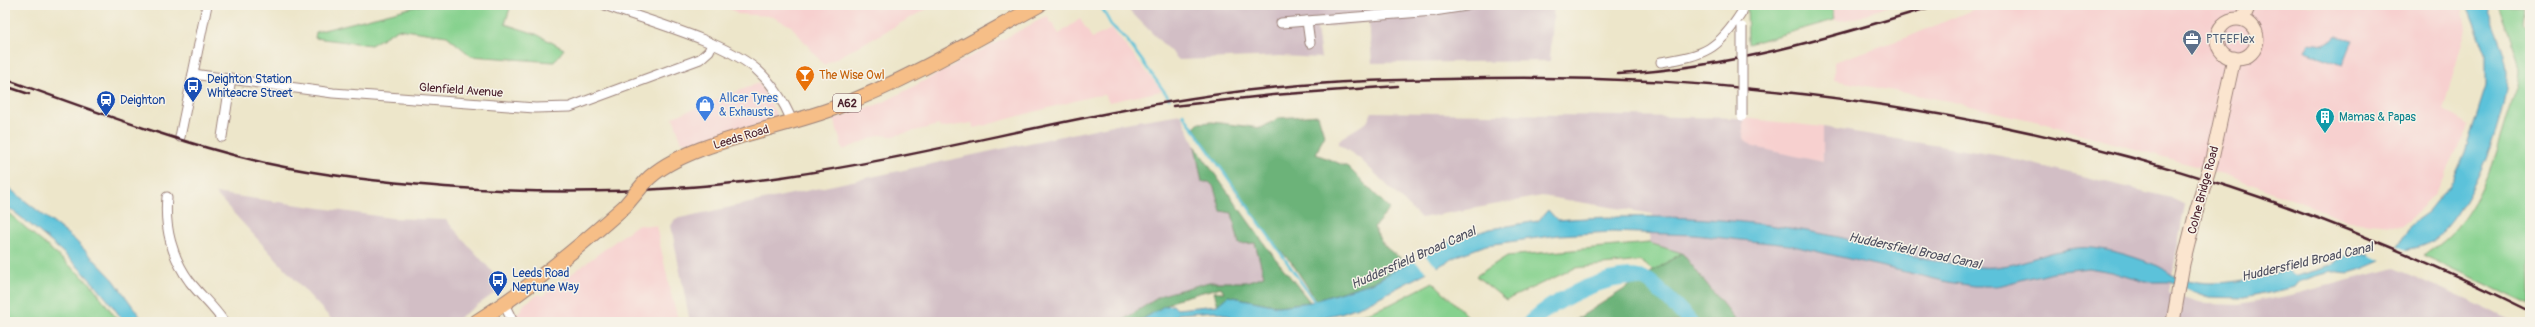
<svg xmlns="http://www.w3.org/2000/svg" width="2535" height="327" font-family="Pangolin,sans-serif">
	<rect width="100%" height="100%" fill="#f7f3e8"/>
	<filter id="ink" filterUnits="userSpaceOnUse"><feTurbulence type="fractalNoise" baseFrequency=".025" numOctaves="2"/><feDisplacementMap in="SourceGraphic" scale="8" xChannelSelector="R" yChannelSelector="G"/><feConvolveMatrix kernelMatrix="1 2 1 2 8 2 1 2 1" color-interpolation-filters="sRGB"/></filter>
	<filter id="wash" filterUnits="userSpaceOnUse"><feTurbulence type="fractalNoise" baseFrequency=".012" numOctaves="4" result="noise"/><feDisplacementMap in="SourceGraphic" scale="16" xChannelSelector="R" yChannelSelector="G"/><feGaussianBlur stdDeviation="0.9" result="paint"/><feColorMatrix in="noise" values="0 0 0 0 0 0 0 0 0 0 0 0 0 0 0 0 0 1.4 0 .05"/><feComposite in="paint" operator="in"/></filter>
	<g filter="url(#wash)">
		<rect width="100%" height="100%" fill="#ede6ca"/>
		<g fill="#f7d0cf">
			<path d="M726 5H934L824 65 791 26 771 16 737 14Z"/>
			<path d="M1832 5H1891L1860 17 1840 21 1834 20Z"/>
			<path d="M1984 5H2462L2466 29 2443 110 2469 125 2435 195 2402 226 2350 221 2227 175 2043 123 1949 101 1834 80V62L1908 37Z"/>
			<path d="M1047 16 1059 34 1080 19 1092 38 1112 29 1162 91 1109 102 1105 95 1093 96 975 128 972 123 940 128 939 125 893 136 880 135 843 150 834 119 882 103Z"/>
			<path d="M759 83 779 119 704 143 682 142 673 117Z"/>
			<path d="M1743 118 1823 127V162L1754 148 1743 138Z"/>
			<path d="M637 225 656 226 671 294 679 322H500L520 312 524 304 539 294 542 296Z"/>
		</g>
		<g fill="#d2bec5">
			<path d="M1124 5H1554L1550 61 1372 63 1369 22 1317 28 1321 58 1281 56 1179 60Z"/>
			<path d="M1372 112 1743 118V138L1754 147 1823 162V127L2001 156 2171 198 2185 205 2169 293 2206 304 2240 305 2295 294 2395 268 2517 322H1737L1682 253 1649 243 1653 214 1542 196 1421 218 1359 158 1338 144 1341 138 1367 122Z"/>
			<path d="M1181 114 1195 146 1202 182H1209L1214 187 1221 211 1232 213 1239 244 1255 242 1264 276 1246 282H1209L1162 295 1120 322H690L671 226 675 219 1113 125Z"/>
			<path d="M215 193 391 218 446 220 505 286 453 322H334Z"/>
		</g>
		<g fill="#86d18e" stroke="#68785c">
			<path d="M422 5H511L505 24 536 34 564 49 554 62 471 56 447 36 398 29 371 45 315 38 316 32Z"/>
			<path d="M1747 5H1832L1834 20 1748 44Z"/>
			<path d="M2498 5H2524L2522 23 2530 31V305L2424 255C2477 222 2491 168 2508 112 2512 100 2520 84 2520 71 2520 61 2502 17 2498 5Z"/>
			<path d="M5 210 91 284 119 322H5Z"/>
			<path d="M1649 243 1682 253 1654 271 1640 261 1575 268 1506 300 1476 276 1507 256Z"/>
			<path d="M1433 282 1474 322H1342L1389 305Z"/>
		</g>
		<g fill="#6cb379" stroke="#5b6952">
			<path d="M1318 115 1324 135 1316 154 1348 167 1390 209 1374 227C1382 247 1390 252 1408 262L1374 282 1316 300 1292 263 1275 245 1238 194 1194 128 1199 123 1212 122 1261 128 1279 118Z"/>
			<path d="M1195 146 1268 249 1310 302 1278 306 1228 296 1218 305 1214 292H1224L1221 287 1177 299 1138 322H1120L1162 295 1209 282H1246L1264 276 1255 243 1239 244 1232 213 1221 211 1214 187 1209 182H1202Z"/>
			<path d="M1682 253 1737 322H1572Z"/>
		</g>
		<g fill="#5cc2da" stroke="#537082">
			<path d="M2467 5H2486C2493 27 2505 48 2507 71 2509 114 2466 226 2425 245 2419 248 2411 248 2405 250 2387 257 2371 267 2352 272 2346 274 2340 271 2334 272 2322 273 2310 278 2299 282L2295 287 2244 298 2209 297 2169 282H2145L2112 272 2089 268 2052 272 1998 286H1975L1948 282 1789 245 1694 235 1612 232 1559 235 1486 245 1462 254 1366 304 1341 313 1310 320 1262 322 1237 319 1215 311 1178 314 1172 322H1138L1164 306 1173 305 1177 309 1217 305 1228 296 1278 306 1310 302 1374 282 1432 249 1455 240 1490 229 1538 221 1548 210 1557 220C1643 213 1733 217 1818 233 1872 242 1925 263 1979 267 2018 271 2054 244 2093 248 2114 250 2138 258 2158 266 2165 269 2170 275 2177 277 2212 290 2252 279 2287 270L2296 276 2300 275 2331 266 2341 257 2358 253 2374 256 2398 246 2411 224 2428 212 2453 181 2465 152 2486 86V53Z"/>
			<path d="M2337 36 2353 40 2343 65 2306 52 2310 43 2324 45Z"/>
			<path d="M5 185 75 240 113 279 144 322H124C92 275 50 239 5 205Z"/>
		</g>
		<g fill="#ede6ca">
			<path d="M2395 245 2408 251 2384 262 2368 255Z"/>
			<path d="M1421 252 1439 268 1429 274 1411 258Z"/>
		</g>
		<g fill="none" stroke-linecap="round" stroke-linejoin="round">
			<g stroke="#5cc2da" stroke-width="2.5">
				<path d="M1102 8 1111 25 1127 40 1169 98"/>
				<path d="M1183 114 1315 302"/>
			</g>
			<path stroke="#5cc2da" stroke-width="16" d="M1531 322C1553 300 1618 266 1648 281 1655 285 1685 315 1690 322"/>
		</g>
	</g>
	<g filter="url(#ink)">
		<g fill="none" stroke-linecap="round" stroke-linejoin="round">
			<g stroke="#9c827a" stroke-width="11">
				<g id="street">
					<path d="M605 5C648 21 721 40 756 69 772 83 784 102 792 121"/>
					<path d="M1434 11 1466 6"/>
					<path d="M1307 21 1310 43"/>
					<path d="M1281 23 1434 11 1432 5"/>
					<path d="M1661 62C1705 55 1718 50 1742 12"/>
					<path d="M193 74 333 93 535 108 570 107 700 59 709 51 712 44"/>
					<path d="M180 137 207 5"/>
					<path d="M222 137 231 78"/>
					<path d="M167 197C164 227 172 258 190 282 201 296 214 307 224 322"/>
					<path d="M504 304 513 322"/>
				</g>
			</g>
			<g stroke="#9c827a" stroke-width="15">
				<g id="secondary">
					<path d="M2243 19 2249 5"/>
					<circle cx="2237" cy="39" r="20"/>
					<path d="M2212 159 2234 58"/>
					<path d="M2173 322 2183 264 2196 212"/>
				</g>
			</g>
			<g stroke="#9c827a" stroke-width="16">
				<g id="primary">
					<path d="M646 181C683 142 786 128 837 107 908 80 973 41 1039 5"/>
					<path d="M476 322C529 289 578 248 625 206"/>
				</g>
			</g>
			<use href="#street" stroke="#fff" stroke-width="9"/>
			<use href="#secondary" stroke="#fbe5cf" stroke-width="13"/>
			<use href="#primary" stroke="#f6be87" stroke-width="14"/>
			<g stroke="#4a1f2b" stroke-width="2.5">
				<path d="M1618 74C1729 68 1833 37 1937 5"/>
				<path d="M5 79C91 110 176 142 265 163 324 176 385 182 445 187 557 195 670 193 782 177 949 153 1111 103 1280 87 1336 81 1393 80 1449 79 1712 71 1979 105 2230 187 2333 221 2433 263 2530 311"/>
				<path d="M5 86 29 94"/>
				<path d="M1173 106 1273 95 1398 86"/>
			</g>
			<g stroke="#9c827a" stroke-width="11" stroke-linecap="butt">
				<path id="street-bridge" d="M1742 116V27"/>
			</g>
			<g stroke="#9c827a" stroke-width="15" stroke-linecap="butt">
				<path id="secondary-bridge" d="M2196 212 2212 159"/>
			</g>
			<g stroke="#9c827a" stroke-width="16" stroke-linecap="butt">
				<path id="primary-bridge" d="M625 206 646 181"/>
			</g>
			<use href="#street-bridge" stroke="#fff" stroke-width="9"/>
			<use href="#secondary-bridge" stroke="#fbe5cf" stroke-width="13"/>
			<use href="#primary-bridge" stroke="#f6be87" stroke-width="14"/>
		</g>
	</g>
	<defs>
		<g id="office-pin" transform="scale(1)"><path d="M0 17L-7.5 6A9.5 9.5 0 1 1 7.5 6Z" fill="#5c6f8a" stroke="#f7f3e8"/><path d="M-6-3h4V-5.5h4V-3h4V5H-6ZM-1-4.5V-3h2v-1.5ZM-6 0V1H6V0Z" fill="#fff"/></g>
		<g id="bar-pin" transform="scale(1)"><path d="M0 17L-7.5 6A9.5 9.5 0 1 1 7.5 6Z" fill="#e8710a" stroke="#f7f3e8"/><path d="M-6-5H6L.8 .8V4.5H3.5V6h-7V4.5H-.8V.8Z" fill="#fff"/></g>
		<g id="bus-pin" transform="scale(1)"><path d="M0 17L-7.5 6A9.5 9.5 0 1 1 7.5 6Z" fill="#1a4fb4" stroke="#f7f3e8"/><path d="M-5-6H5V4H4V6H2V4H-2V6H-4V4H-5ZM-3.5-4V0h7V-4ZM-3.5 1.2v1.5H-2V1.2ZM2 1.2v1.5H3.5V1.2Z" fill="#fff"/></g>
		<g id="station-pin" transform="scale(1)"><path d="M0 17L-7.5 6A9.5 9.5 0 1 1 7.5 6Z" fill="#1a4fb4" stroke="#f7f3e8"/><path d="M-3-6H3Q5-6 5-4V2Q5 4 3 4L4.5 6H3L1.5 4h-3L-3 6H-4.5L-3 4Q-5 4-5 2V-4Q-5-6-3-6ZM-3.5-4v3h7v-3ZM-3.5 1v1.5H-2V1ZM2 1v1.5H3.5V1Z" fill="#fff"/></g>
		<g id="shop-pin" transform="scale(1)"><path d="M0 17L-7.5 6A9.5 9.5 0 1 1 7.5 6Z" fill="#3f7fe0" stroke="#f7f3e8"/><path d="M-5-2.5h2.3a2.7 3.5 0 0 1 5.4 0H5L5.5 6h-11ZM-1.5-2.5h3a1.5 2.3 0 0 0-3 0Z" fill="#fff"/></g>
		<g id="building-pin" transform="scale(1)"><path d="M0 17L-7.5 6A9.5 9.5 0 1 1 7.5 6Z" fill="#0f9aa8" stroke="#f7f3e8"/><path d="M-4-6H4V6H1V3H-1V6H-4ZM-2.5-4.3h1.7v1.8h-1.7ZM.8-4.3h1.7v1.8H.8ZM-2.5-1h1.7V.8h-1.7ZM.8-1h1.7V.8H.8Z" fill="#fff"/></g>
	</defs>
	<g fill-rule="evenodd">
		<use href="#office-pin" x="2192" y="39"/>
		<use href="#bar-pin" x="805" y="75"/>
		<use href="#bus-pin" x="193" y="86"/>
		<use href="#station-pin" x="106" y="100"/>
		<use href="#shop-pin" x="705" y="105"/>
		<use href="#building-pin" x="2325" y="117"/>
		<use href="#bus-pin" x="498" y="280"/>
	</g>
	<g text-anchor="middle" stroke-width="3" stroke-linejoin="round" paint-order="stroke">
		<rect fill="#f7f3e8" stroke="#7e5f64" stroke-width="1" x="833" y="94" width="28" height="18" rx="3"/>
		<g font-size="11" font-weight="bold" fill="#4a1f2b">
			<text x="847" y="107">A62</text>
		</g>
		<g font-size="12" fill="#4e5e75" stroke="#f7f3e8" text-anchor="start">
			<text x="2206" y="43">PTFEFlex</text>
		</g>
		<g font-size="12" fill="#c56008" stroke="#f7f3e8" text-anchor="start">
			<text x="819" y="79">The Wise Owl</text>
		</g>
		<g font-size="12" fill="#164399" stroke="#f7f3e8" text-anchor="start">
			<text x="207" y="83">Deighton Station<tspan x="207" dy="14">Whiteacre Street</tspan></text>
			<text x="120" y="104">Deighton</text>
			<text x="512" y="277">Leeds Road<tspan x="512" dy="14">Neptune Way</tspan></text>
		</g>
		<g font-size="12" fill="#4a1f2b" stroke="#f7f3e8">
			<text transform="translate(461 90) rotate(4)" y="4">Glenfield Avenue</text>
			<text transform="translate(741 137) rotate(-17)" y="4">Leeds Road</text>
			<text transform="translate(2203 190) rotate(-75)" y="4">Colne Bridge Road</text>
		</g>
		<g font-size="12" fill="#366cbe" stroke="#f7f3e8" text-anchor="start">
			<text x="719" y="102">Allcar Tyres<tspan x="719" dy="14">&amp; Exhausts</tspan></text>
		</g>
		<g font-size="12" fill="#0d838f" stroke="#f7f3e8" text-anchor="start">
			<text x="2339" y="121">Mamas &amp; Papas</text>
		</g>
		<g font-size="13" font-style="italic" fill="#4f5060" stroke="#f7f3e8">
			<text transform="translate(1915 250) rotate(12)" y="5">Huddersfield Broad Canal</text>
			<text transform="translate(1413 257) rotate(-24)" y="5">Huddersfield Broad Canal</text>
			<text transform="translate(2307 261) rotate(-13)" y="5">Huddersfield Broad Canal</text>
		</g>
	</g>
	<rect width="2535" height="327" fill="none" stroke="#f7f3e8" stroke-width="20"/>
</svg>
